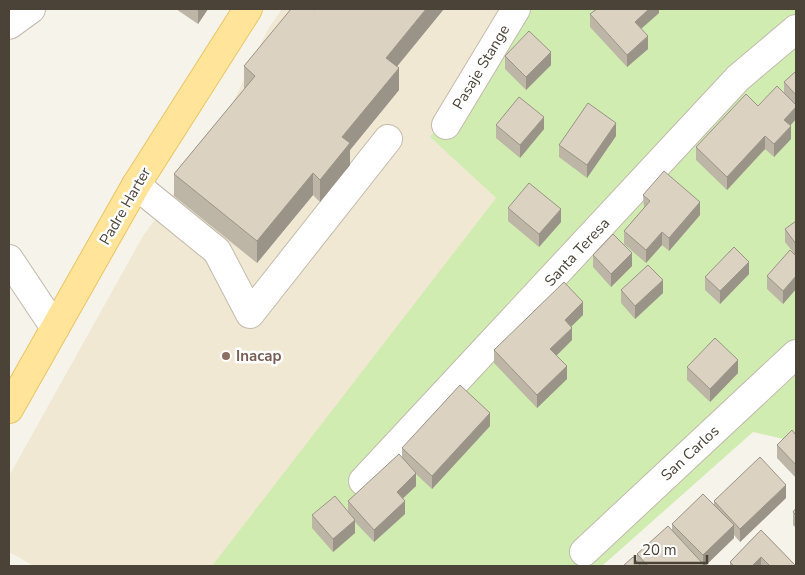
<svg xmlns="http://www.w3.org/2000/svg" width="805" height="575" font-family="'Nunito Sans',sans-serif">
	<rect width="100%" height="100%" fill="#f6f3ea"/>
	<path fill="#f0e8d3" d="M282 9H512L430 137 496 198 215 566H34L9 552V476L143 236 221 127 268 29Z"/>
	<path fill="#d0ecb0" d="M519 9H796V442L753 432 602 566H212L496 198 430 137Z"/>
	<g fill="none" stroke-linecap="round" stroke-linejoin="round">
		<g stroke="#c2bbac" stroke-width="30">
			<g id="minor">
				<path d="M9 25 31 9"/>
				<path d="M446 125 516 9"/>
				<path d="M136 185 217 251 250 314 388 139"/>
				<path d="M9 259 55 328"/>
				<path d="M363 481 738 78 796 29"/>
				<path d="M584 552 796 354"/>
			</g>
		</g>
		<g stroke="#ecc562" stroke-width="30">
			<path id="major" d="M9 409 136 185 248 9"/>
		</g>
		<use href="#minor" stroke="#fff" stroke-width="28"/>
		<use href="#major" stroke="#ffe49a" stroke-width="28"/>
	</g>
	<g fill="#bdb5a6">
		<path d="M176 9H208L198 24Z"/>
		<path d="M659 9V13L641 29 648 49 627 67 590 27V14Z"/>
		<path d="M505 56 551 65 526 90 505 69Z"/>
		<path d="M244 66H397L399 90 350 150V165L320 202 313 195 257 263 174 196V174L245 89 244 88Z"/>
		<path d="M796 71V119L790 126 791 139 774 157 765 149 727 190 696 160V147L758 106 784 93V82Z"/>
		<path d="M496 125 544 129 520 158 496 138Z"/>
		<path d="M616 136 587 178 559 157V145Z"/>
		<path d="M643 195 700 215 669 251 662 245 646 263 624 244V231L644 208Z"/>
		<path d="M508 208 561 222 539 247 508 221Z"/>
		<path d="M796 221V289L783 304 767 289V276L793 252 785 242V229Z"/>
		<path d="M593 255 632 266 611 287 593 267Z"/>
		<path d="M749 274 720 304 705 290V277Z"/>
		<path d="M621 290 663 293 635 319 621 303Z"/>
		<path d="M583 315 571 326 572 340 556 356 567 379 537 408 494 363V350Z"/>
		<path d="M687 367 738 373 710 402 687 380Z"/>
		<path d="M490 426 432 489 416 474V486L403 498 405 514 374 542 355 522V533L333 552 312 528V515L348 512V501L402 458V448Z"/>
		<path d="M796 433V478L777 458V445Z"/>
		<path d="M786 498 740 542 734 535V538L705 566H623L637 561V554L672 531V524L714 505V501Z"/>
		<path d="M796 508V528L793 525V512Z"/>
		<path d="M761 530 796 566H730V562Z"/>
	</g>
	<g fill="#9a9387">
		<path d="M198 9H208L198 24Z"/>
		<path d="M426 9H444L386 80V58Z"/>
		<path d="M649 9H659V13L635 34V22Z"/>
		<path d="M648 36V49L627 67V55Z"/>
		<path d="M551 52V65L526 90V77Z"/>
		<path d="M399 68V90L350 150V165L320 202V180L342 137Z"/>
		<path d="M796 107V119L784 132V120Z"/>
		<path d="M544 117V129L520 158V145Z"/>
		<path d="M616 123V136L587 178V165Z"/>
		<path d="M791 126V139L774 157V144Z"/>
		<path d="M765 136V149L727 190V177Z"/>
		<path d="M313 173V195L257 263V241Z"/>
		<path d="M700 202V215L669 251V238Z"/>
		<path d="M561 209V222L539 247V234Z"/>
		<path d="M662 232V245L646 263V250Z"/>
		<path d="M632 253V266L611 287V274Z"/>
		<path d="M749 262V274L720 304V291Z"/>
		<path d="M796 276V289L783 304V291Z"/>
		<path d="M663 280V293L635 319V306Z"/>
		<path d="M583 302V315L565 333V320Z"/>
		<path d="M572 328V340L550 362V349Z"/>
		<path d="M738 360V373L710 402V389Z"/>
		<path d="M567 366V379L537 408V395Z"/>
		<path d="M490 413V426L432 489V476Z"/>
		<path d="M416 473V486L397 504V492Z"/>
		<path d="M786 485V498L740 542V529Z"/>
		<path d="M405 501V514L374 542V530Z"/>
		<path d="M355 520V533L333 552V539Z"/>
		<path d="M734 525V538L705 566H703V555Z"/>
		<path d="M761 557V566H752Z"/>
	</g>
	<g fill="#dcd2c1" stroke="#9a9387">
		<path d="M291 9H313L315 10 316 9H426L386 58 399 68 342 137 350 143 320 180 313 173 257 241 174 174 255 76 244 66Z"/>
		<path d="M597 9H649L635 22 648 36 627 55 590 14Z"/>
		<path d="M529 31 551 52 526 77 505 56Z"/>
		<path d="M796 71V95L784 82Z"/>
		<path d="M777 86 796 105V107L784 120 791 126 774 144 765 136 727 177 696 147 746 94 758 106Z"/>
		<path d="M519 97 544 117 520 145 496 125Z"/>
		<path d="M588 103 616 123 587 165 559 145Z"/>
		<path d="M664 171 700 202 669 238 662 232 646 250 624 231 650 201 643 195Z"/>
		<path d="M529 183 561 209 539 234 508 208Z"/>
		<path d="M796 221V244L785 229Z"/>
		<path d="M613 234 632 253 611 274 593 255Z"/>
		<path d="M734 247 749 262 720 291 705 277Z"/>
		<path d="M790 250 796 256V276L783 291 767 276Z"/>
		<path d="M648 265 663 280 635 306 621 290Z"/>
		<path d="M564 282 583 302 565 320 572 328 550 349 567 366 537 395 494 350Z"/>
		<path d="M715 338 738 360 710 389 687 367Z"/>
		<path d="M460 385 490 413 432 476 402 448Z"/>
		<path d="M792 430 795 434 796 433V465L777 445Z"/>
		<path d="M399 454 416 473 397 492 405 501 374 530 348 501Z"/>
		<path d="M760 457 786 485 740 529 714 501Z"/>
		<path d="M703 494 734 525 703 555 672 524Z"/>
		<path d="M335 496 355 520 333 539 312 515Z"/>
		<path d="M796 508V515L793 512Z"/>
		<path d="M668 526 705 566H648L637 554Z"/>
		<path d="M761 530 796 566H770L761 557 752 566H734L730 562Z"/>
		<path d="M633 557 641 566H623Z"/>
	</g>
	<circle fill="#8d6e63" stroke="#fff" stroke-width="2" cx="226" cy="356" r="5"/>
	<g text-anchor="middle" stroke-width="5" stroke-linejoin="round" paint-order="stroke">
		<g font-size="15" fill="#4b4337" stroke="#fff">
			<text transform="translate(481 67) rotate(-59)" y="5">Pasaje Stange</text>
			<text transform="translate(125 206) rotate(-60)" y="5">Padre Harter</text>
			<text transform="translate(577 252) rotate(-47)" y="5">Santa Teresa</text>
			<text transform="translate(690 453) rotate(-43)" y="5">San Carlos</text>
		</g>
		<g font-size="15" font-weight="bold" fill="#785e54" stroke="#fff" text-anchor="start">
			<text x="236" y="361">Inacap</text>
		</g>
	</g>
	<rect width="805" height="575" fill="none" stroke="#4b4337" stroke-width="20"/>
	<path d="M635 555v8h72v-8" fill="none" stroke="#4b4337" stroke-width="2.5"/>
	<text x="642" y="555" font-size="15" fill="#4b4337" stroke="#ffffff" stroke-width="4" paint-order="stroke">20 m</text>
</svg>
